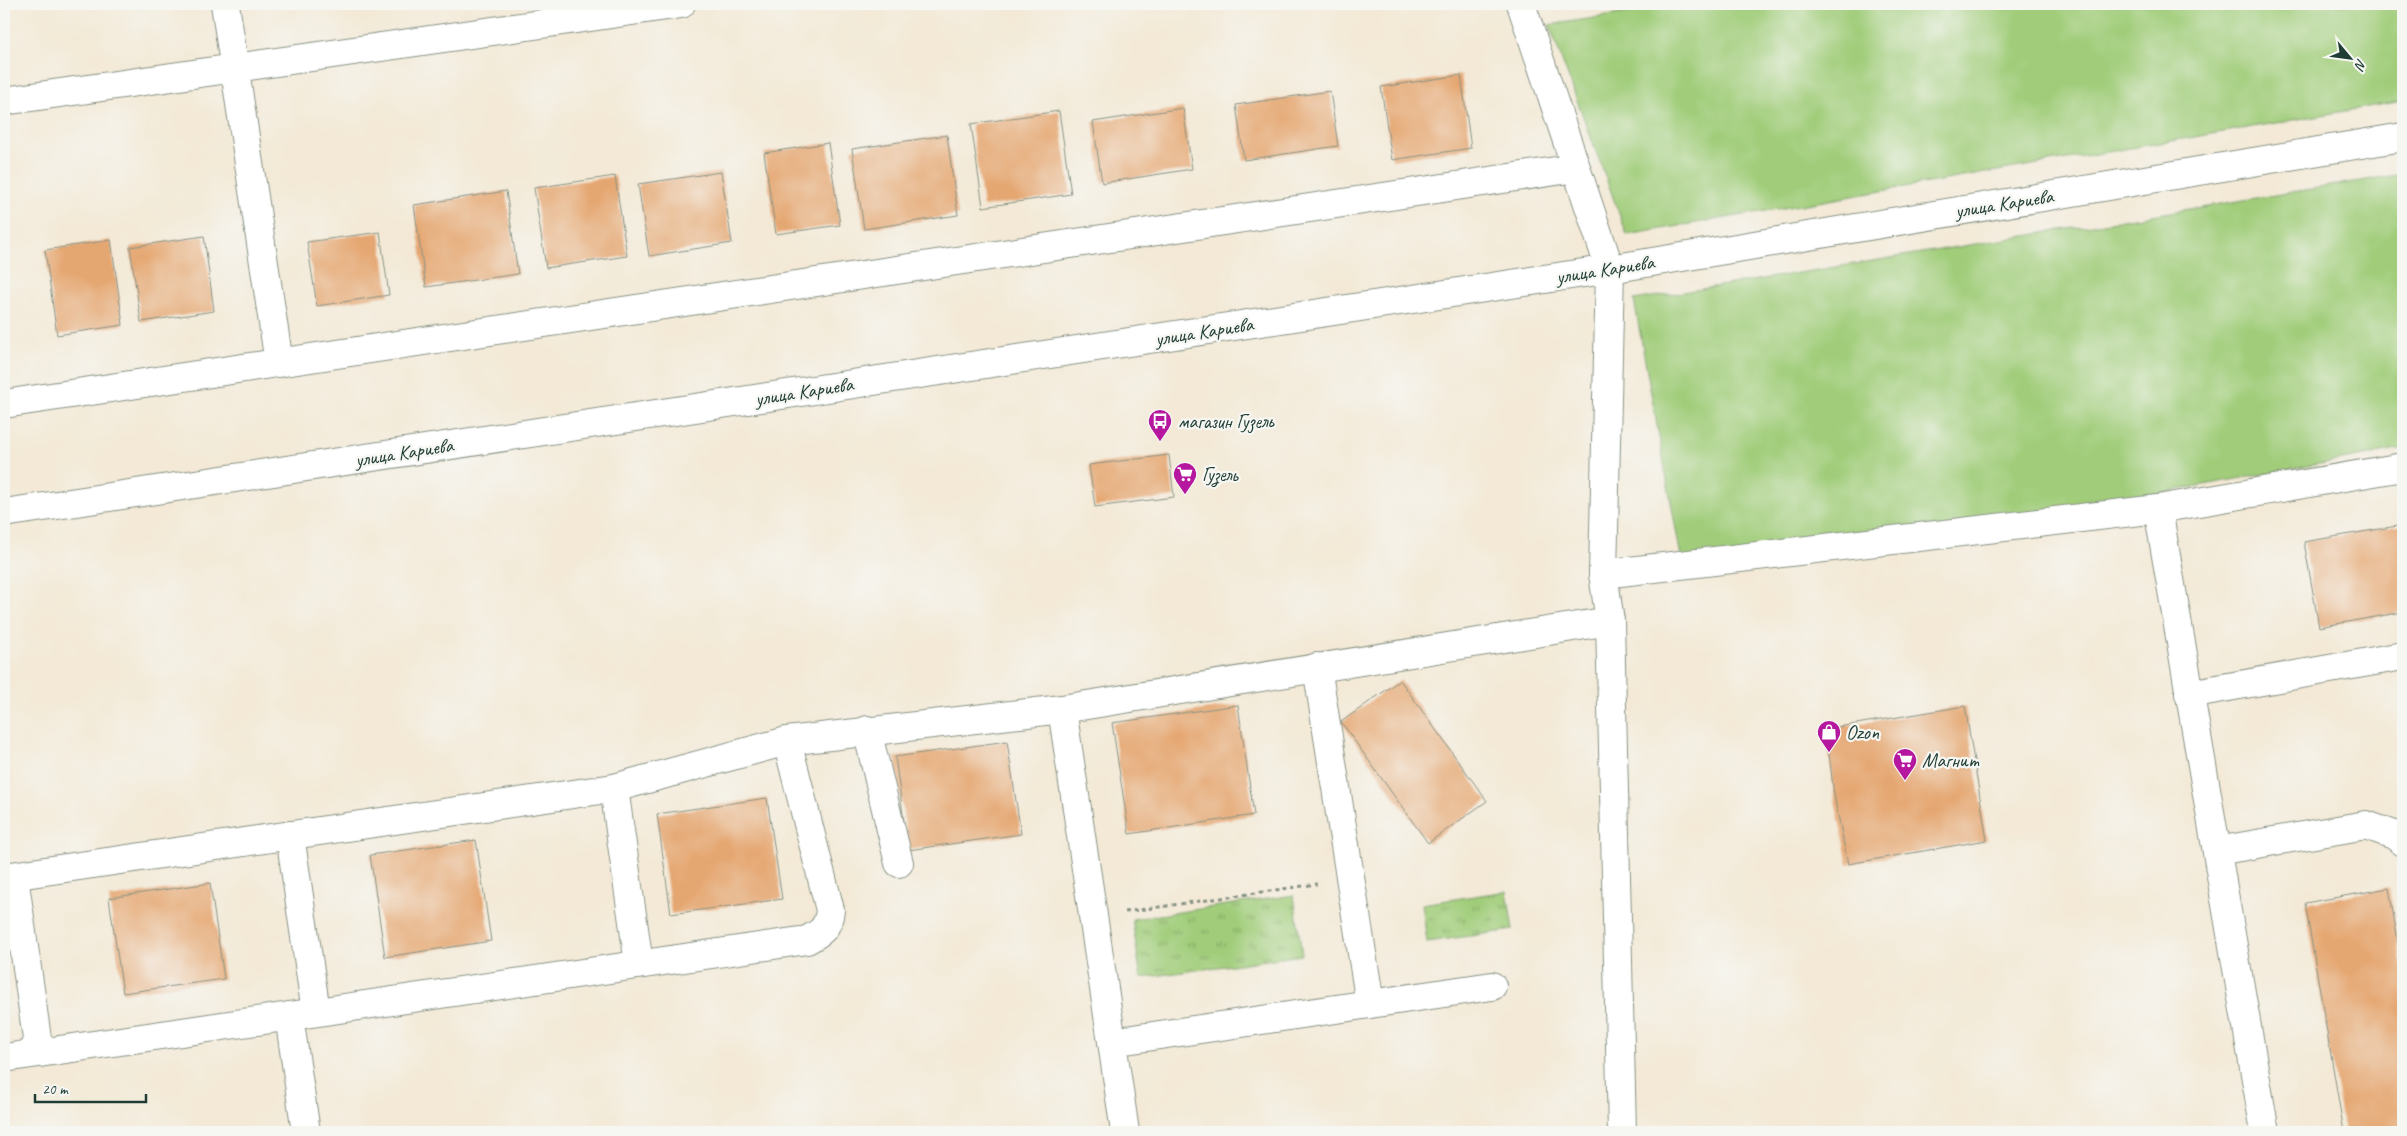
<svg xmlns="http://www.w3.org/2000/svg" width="2407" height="1136" font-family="Caveat,sans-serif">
	<defs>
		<pattern id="park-tufts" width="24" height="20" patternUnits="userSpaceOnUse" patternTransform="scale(1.25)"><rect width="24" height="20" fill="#a1cd7a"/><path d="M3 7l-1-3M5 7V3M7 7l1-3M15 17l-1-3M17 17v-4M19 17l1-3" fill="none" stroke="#83a865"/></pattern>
	</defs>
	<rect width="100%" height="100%" fill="#f6f6f2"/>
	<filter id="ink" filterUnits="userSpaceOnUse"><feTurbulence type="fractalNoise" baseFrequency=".02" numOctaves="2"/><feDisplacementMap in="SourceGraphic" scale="10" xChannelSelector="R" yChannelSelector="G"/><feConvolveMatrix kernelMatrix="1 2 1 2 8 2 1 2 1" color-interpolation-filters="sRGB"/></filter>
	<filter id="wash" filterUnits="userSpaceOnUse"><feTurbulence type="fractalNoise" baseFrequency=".0096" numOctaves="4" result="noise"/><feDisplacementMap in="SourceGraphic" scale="20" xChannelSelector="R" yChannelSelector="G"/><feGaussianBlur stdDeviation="1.12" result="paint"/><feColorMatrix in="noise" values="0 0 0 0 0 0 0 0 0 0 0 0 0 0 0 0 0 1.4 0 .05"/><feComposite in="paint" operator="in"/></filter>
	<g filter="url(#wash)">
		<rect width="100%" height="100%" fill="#f3e9d6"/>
		<g fill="#a1cd7a" stroke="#608557">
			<path d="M1684 4H2403V101L1627 235 1549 25Z"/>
			<path d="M2403 174V449L1685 579 1634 300Z"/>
		</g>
		<g fill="url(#park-tufts)" stroke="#608557">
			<path d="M1507 891 1513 930 1427 942 1422 904Z"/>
			<path d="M1294 895 1302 955 1141 978 1132 919Z"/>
		</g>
		<g id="blocks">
			<g fill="#e5a772">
				<path d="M1461 75 1471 148 1392 160 1381 87Z"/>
				<path d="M1330 91 1338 146 1244 160 1236 105Z"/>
				<path d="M1183 108 1192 169 1102 183 1093 122Z"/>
				<path d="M1059 111 1071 194 983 207 971 124Z"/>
				<path d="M947 135 958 215 864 229 852 149Z"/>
				<path d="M828 143 840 225 776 234 764 153Z"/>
				<path d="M721 172 732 243 649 256 638 184Z"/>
				<path d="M615 176 627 256 546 268 534 188Z"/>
				<path d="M506 191 518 274 426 287 414 205Z"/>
				<path d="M380 232 389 295 317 306 307 242Z"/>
				<path d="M204 236 214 311 141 322 130 247Z"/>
				<path d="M111 240 123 325 57 335 45 250Z"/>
				<path d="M1169 455 1174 497 1095 507 1089 465Z"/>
				<path d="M2403 525V612L2319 627 2304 542Z"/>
				<path d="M1400 680 1487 801 1428 843 1341 722Z"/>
				<path d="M1238 705 1254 815 1129 834 1112 723Z"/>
				<path d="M1965 706 1987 840 1848 864 1834 795 1826 729Z"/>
				<path d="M1007 741 1021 834 908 850 895 757Z"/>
				<path d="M767 798 782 899 671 914 657 814Z"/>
				<path d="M476 840 491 941 385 957 370 855Z"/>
				<path d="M210 883 224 979 123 993 109 898Z"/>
				<path d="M2389 888 2403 972V1132H2344L2305 903Z"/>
			</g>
		</g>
	</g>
	<g filter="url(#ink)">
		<use href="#blocks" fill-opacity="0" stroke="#899385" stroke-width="1"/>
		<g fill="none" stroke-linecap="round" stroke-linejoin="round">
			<g stroke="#899385" stroke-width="30">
				<g id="minor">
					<path d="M225 4 279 363"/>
					<path d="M1521 4 1610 269 1603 574 1610 621 1622 1132"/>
					<path d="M4 101 681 4"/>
					<path d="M4 404 1576 168"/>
					<path d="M2158 509 2265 1132"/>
					<path d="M1603 574 2158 509 2403 467"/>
					<path d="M1317 667 1370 1004 1492 986"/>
					<path d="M2189 694 2403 656"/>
					<path d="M1062 709 1112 1042"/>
					<path d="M867 730 899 863"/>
					<path d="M614 788 639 964"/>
					<path d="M290 835 316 1012"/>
					<path d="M2217 851 2366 825 2394 835 2403 842"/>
					<path d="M14 876 39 1053 807 940C822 932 828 928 830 910L787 741"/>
					<path d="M4 877 614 788 787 741 1062 709 1610 621"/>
					<path d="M289 1016 306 1132"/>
					<path d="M4 1058 39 1053"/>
					<path d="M1125 1132 1112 1042 1370 1004"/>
				</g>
			</g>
			<g stroke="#899385" stroke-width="30">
				<path id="major" d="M4 513 1610 269 2403 137"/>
			</g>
			<path stroke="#899385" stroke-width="3" stroke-dasharray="4 4" stroke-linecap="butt" d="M1125 912 1317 884"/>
			<use href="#minor" stroke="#fff" stroke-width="28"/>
			<use href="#major" stroke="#fff" stroke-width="28"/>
		</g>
	</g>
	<defs>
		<g id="bus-pin" transform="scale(1.25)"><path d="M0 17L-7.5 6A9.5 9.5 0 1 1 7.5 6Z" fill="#b5179e" stroke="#f6f6f2"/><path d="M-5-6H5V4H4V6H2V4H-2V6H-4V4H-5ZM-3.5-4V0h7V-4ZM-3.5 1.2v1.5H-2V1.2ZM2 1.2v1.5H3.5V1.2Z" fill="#fff"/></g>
		<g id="supermarket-pin" transform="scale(1.25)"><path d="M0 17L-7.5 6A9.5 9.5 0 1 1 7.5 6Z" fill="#b5179e" stroke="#f6f6f2"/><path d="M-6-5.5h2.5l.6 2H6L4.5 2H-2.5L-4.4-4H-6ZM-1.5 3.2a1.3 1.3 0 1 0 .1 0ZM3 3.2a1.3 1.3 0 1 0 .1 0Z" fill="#fff"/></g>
		<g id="shop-pin" transform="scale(1.25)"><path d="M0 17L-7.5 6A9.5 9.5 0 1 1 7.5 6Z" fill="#b5179e" stroke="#f6f6f2"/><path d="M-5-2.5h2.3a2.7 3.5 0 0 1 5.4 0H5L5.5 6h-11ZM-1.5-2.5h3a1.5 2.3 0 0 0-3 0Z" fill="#fff"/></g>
	</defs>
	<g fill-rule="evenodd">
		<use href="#bus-pin" x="1160" y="421"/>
		<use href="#supermarket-pin" x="1185" y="474"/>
		<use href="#shop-pin" x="1829" y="732"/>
		<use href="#supermarket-pin" x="1905" y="760"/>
	</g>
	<g text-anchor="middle" stroke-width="4.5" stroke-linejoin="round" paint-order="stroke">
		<g font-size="20" fill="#1f3d34" stroke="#f6f6f2">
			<text transform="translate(2004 203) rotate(-9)" y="7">улица Кариева</text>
			<text transform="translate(1605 269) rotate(-9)" y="7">улица Кариева</text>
			<text transform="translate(1204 331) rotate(-9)" y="7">улица Кариева</text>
			<text transform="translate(804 391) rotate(-9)" y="7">улица Кариева</text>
			<text transform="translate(404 452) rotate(-9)" y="7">улица Кариева</text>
		</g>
		<g font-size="20" fill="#1f3d34" stroke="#f6f6f2" text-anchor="start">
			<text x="1178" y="428">магазин Гузель</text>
			<text x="1202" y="481">Гузель</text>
			<text x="1846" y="739">Ozon</text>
			<text x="1922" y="767">Магнит</text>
		</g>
	</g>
	<rect width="2407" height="1136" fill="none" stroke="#f6f6f2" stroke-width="20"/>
	<g transform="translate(2350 58) rotate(119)" stroke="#f6f6f2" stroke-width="4" paint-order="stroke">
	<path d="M0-4L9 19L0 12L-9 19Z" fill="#1f3d34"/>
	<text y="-8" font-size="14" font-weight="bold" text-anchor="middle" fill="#1f3d34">N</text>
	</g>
	<path d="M35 1094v8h111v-8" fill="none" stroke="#1f3d34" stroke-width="2.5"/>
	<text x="42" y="1094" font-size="15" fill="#1f3d34" stroke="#f6f6f2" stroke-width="4" paint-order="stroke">20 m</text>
</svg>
